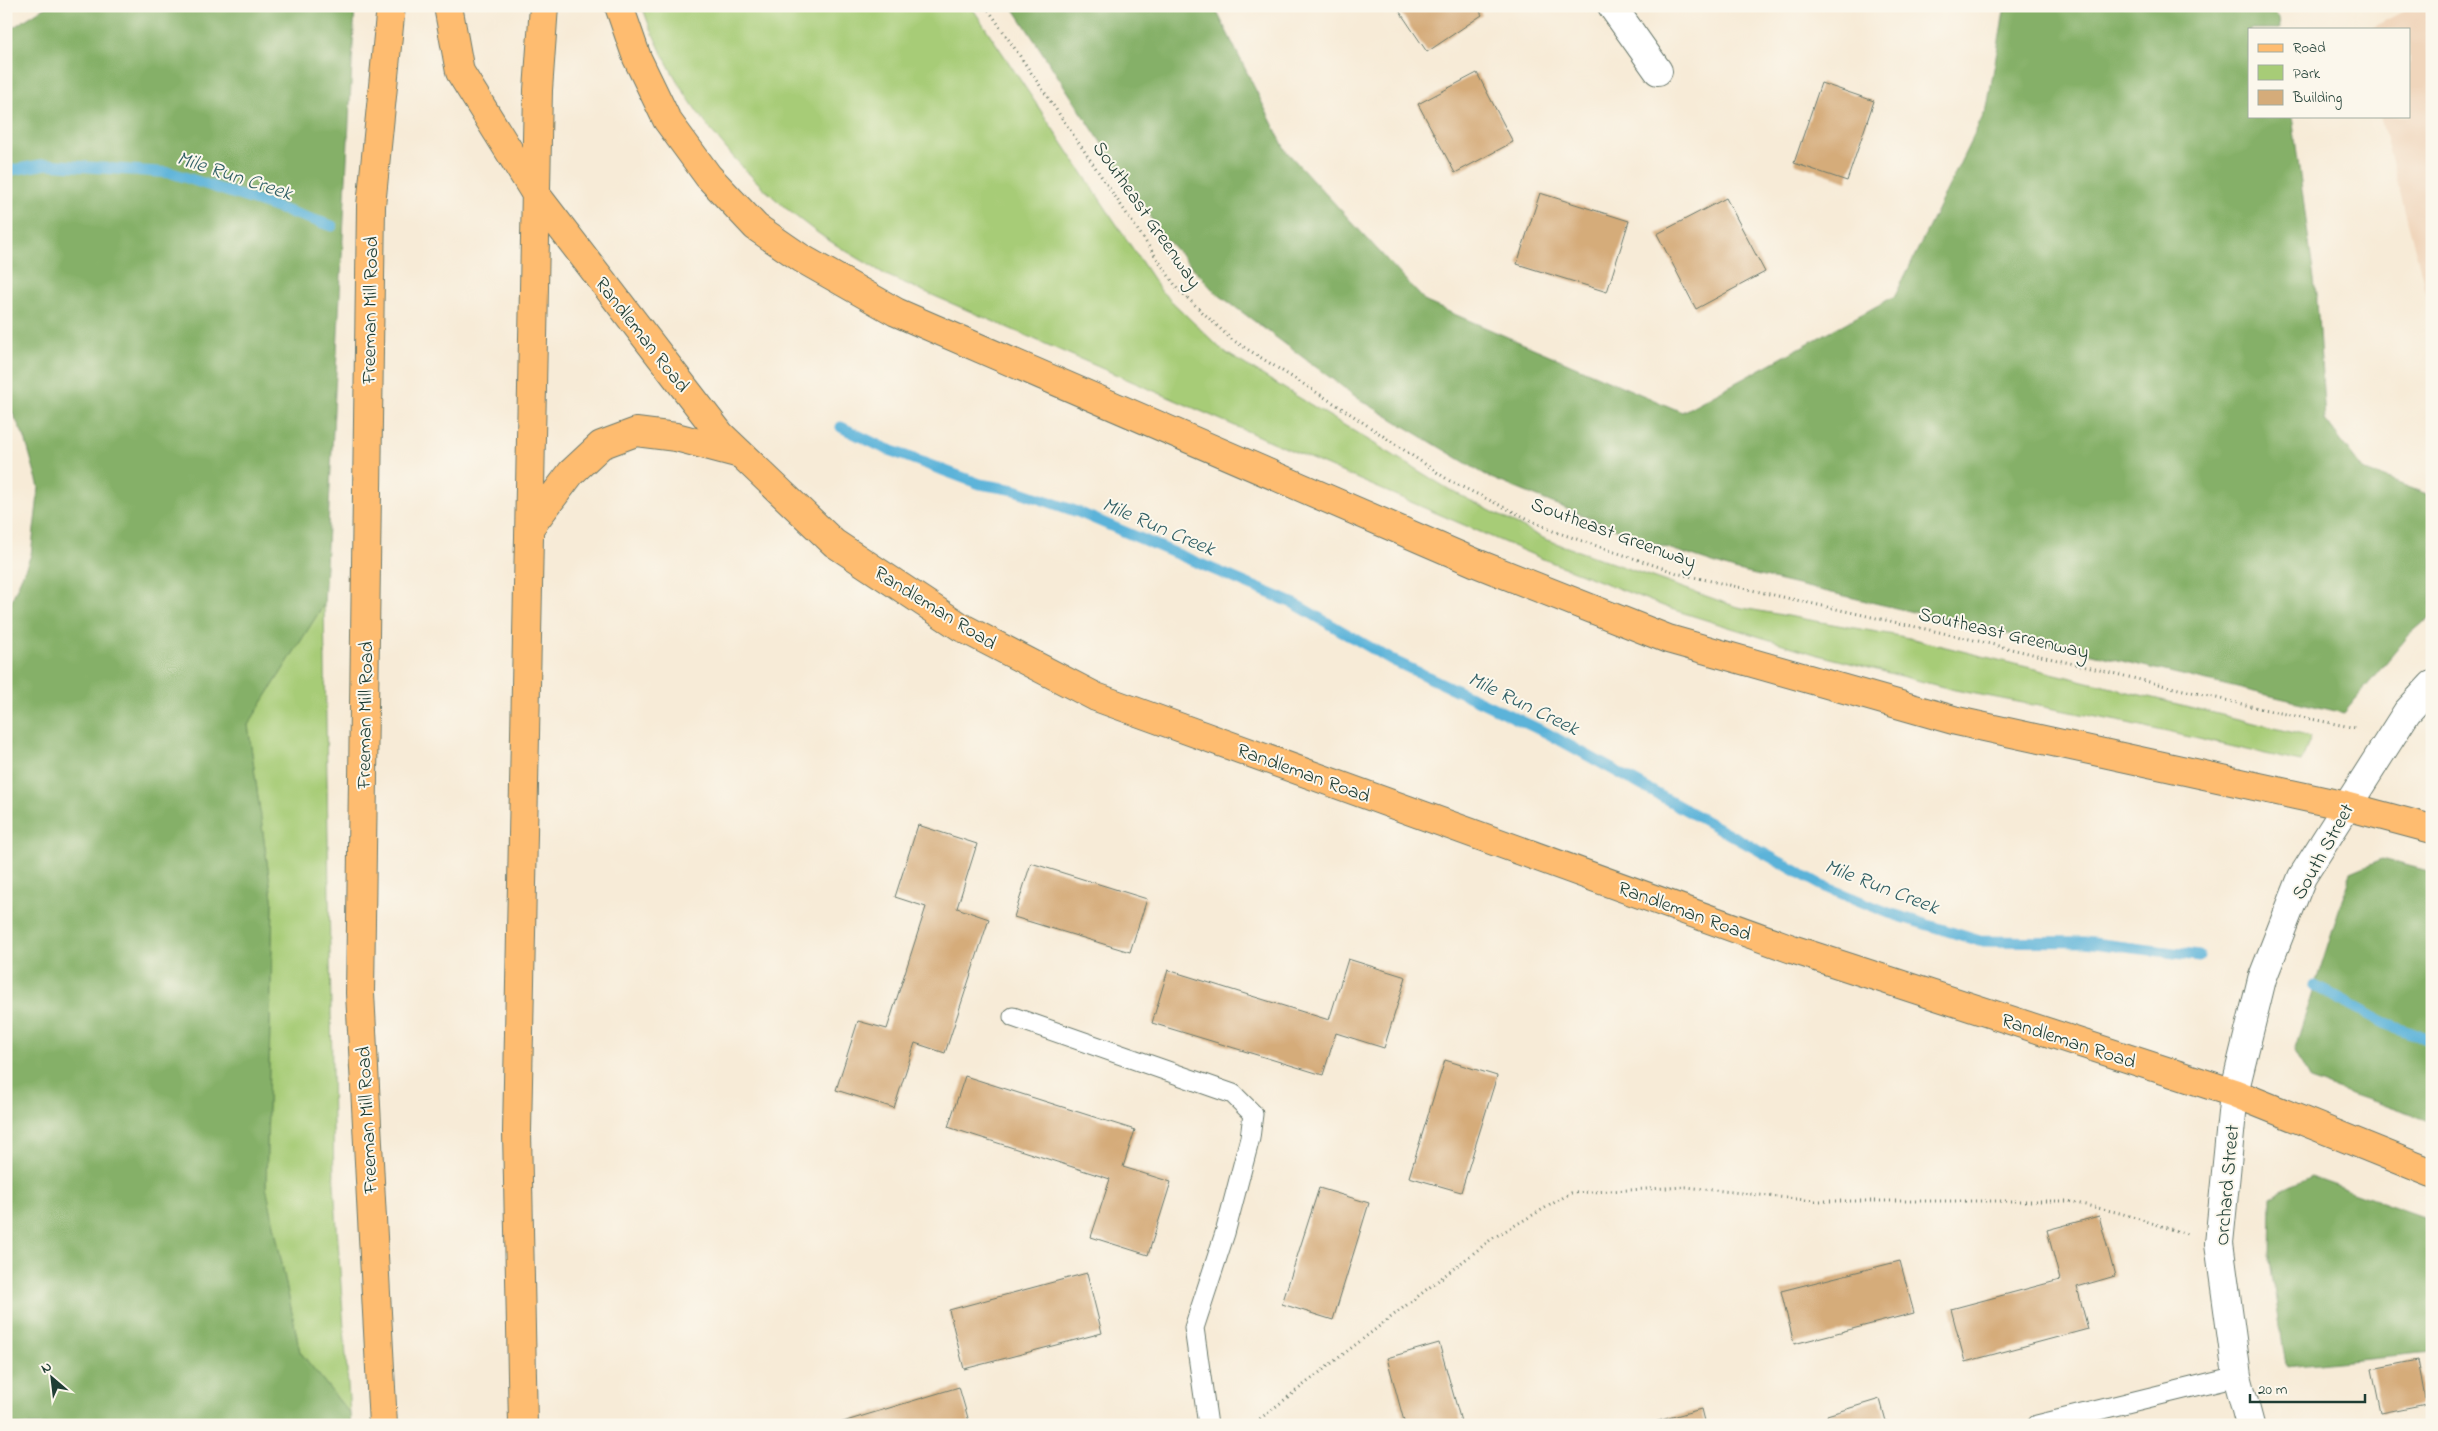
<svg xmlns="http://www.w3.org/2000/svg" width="2438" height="1431" font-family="'Indie Flower',sans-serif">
	<rect width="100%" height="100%" fill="#fbf7ec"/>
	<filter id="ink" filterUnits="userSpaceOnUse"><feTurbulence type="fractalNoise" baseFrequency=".02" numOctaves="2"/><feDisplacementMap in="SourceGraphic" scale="10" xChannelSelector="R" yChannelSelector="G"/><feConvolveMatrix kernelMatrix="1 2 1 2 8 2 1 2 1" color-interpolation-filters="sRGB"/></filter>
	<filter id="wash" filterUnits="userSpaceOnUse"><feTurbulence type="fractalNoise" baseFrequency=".0096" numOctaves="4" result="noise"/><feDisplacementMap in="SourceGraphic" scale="20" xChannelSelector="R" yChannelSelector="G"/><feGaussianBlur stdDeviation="1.12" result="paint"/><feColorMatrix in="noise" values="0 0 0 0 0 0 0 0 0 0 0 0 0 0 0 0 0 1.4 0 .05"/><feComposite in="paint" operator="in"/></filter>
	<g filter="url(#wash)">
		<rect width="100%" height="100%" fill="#f7ebd7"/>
		<path fill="#f0d6bc" d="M2413 6H2432V314L2380 116H2409V29H2370Z"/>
		<g fill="#a7cc77" stroke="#638456">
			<path d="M642 6H971L1161 291 1223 351 1450 490 1547 540 1737 607 1905 637 2311 737 2301 762 2123 722 1955 690 1815 654 1671 609 1538 557 886 275C861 259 835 246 811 228 738 174 672 93 642 6Z"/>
			<path d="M324 604 334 1184 350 1414 300 1352 266 1186 273 905 248 725Z"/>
		</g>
		<g fill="#85b068" stroke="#52764e">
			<path d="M47 6H355L324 604 248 725 273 905 266 1186 300 1352 350 1414 351 1425H6V609L10 604 31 555 39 487 25 438 6 400V32Z"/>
			<path d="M1012 6H1214L1286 151 1426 302 1682 412 1895 296 1987 108 2005 6H2269L2279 18 2280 29H2249V116H2292L2317 302 2325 420 2363 470 2432 496V615L2409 635 2344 713 1734 570 1641 539 1491 478 1359 399 1215 292 1159 231Z"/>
			<path d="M2382 859 2432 872V1122L2310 1080 2294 1051 2351 872Z"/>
			<path d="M2311 1177 2432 1220V1352L2286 1366 2270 1262 2271 1196Z"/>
		</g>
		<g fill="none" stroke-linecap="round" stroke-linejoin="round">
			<g stroke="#5cb3d9" stroke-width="11">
				<path d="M6 171 47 164 172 173 332 226"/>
				<path d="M841 427 884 448 980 484 1015 490 1078 512 1295 604 1392 660 1547 733 1823 886 1889 913 1980 941 2084 942 2199 956"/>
				<path d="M2315 986 2386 1024 2432 1041"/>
			</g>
		</g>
		<g id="blocks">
			<g fill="#d5ac7a">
				<path d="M1396 6H1477L1482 15 1427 52Z"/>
				<path d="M1477 73 1513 142 1455 173 1418 104Z"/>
				<path d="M1821 83 1874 101 1847 181 1794 163Z"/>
				<path d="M1540 193 1629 221 1607 292 1517 264Z"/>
				<path d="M1726 198 1765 272 1696 309 1657 234Z"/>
				<path d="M918 825 977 844 957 908 989 919 945 1053 915 1043 894 1108 836 1090 858 1021 887 1029 926 907 895 897Z"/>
				<path d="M1031 863 1147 899 1130 952 1014 917Z"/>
				<path d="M1348 959 1406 977 1384 1048 1336 1033 1323 1075 1152 1023 1168 970 1329 1020Z"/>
				<path d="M1445 1060 1497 1076 1461 1192 1409 1177Z"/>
				<path d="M965 1076 1135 1130 1123 1167 1171 1182 1148 1255 1091 1237 1110 1179 948 1127Z"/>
				<path d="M1319 1188 1369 1203 1333 1320 1282 1304Z"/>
				<path d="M2099 1216 2115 1276 2077 1287 2088 1329 1965 1362 1951 1309 2060 1280 2047 1230Z"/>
				<path d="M1900 1261 1914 1313 1794 1344 1781 1291Z"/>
				<path d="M1087 1273 1102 1333 964 1369 949 1310Z"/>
				<path d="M1439 1343 1462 1425H1405L1387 1358Z"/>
				<path d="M2418 1360 2426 1404 2381 1413 2372 1369Z"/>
				<path d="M959 1387 970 1425H836V1424Z"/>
				<path d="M1880 1399 1887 1425H1830L1827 1415Z"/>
				<path d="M1701 1409 1705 1425H1647V1424Z"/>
			</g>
		</g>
	</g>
	<g filter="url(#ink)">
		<use href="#blocks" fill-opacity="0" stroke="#6b7a6d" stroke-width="1"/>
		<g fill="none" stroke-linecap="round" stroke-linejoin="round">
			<g stroke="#6b7a6d" stroke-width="21">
				<g id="lane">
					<path d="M1013 1017 1233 1094 1253 1114 1250 1138 1225 1233 1194 1328 1208 1425"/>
					<path d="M2037 1425 2237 1376"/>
				</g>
			</g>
			<g stroke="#6b7a6d" stroke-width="30">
				<g id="street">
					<path d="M1612 6 1658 71"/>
					<path d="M2250 1425 2237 1376 2219 1243 2234 1093 2262 979 2302 877 2407 712 2432 685"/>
				</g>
			</g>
			<g stroke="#6b7a6d" stroke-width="30">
				<g id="primary">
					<path d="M448 6 460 72 537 196 720 434 834 543 961 627 1096 697 1792 949 2234 1093 2432 1173"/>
					<path d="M619 6 637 58 667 120 708 176 756 227 801 258 896 312 1476 563 1668 639 1957 721 2346 806 2432 829"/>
					<path d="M530 527 571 473 601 445 636 432 676 437 740 454"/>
					<path d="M383 1425 360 993 371 206 391 6"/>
					<path d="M523 1425 517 1132 538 90 544 6"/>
				</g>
			</g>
			<g stroke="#6b7a6d" stroke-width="3" stroke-dasharray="1 4" stroke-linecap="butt">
				<path d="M986 6 1177 288 1231 339 1340 407 1450 481 1553 531 1680 574 1961 637 2271 711 2356 728"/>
				<path d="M1252 1425 1493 1238 1571 1193 1686 1187 1815 1201H2068L2120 1213 2187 1234"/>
			</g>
			<use href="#lane" stroke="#fff" stroke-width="19"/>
			<use href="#street" stroke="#fff" stroke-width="28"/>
			<use href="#primary" stroke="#febc70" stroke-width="28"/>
		</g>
	</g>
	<g text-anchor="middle" stroke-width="4" stroke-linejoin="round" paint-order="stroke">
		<g font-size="20" fill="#1f3d34" stroke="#fbf7ec">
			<text transform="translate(1148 214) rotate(55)" y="7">Southeast Greenway</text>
			<text transform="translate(369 310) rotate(-89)" y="7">Freeman Mill Road</text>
			<text transform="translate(643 334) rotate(52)" y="7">Randleman Road</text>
			<text transform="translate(1614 532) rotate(20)" y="7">Southeast Greenway</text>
			<text transform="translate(936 607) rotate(32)" y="7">Randleman Road</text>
			<text transform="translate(2004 632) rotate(13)" y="7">Southeast Greenway</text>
			<text transform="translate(364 715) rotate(-89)" y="7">Freeman Mill Road</text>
			<text transform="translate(1304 772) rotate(20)" y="7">Randleman Road</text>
			<text transform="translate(2322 851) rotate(-61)" y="7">South Street</text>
			<text transform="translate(1685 910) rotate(20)" y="7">Randleman Road</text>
			<text transform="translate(2069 1040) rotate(18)" y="7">Randleman Road</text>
			<text transform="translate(366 1120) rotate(-93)" y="7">Freeman Mill Road</text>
			<text transform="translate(2226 1185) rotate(-85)" y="7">Orchard Street</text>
		</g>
		<g font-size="21" font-style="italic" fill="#316066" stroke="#fbf7ec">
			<text transform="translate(235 175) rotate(18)" y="7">Mile Run Creek</text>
			<text transform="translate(1159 526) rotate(23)" y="7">Mile Run Creek</text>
			<text transform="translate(1524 703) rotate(26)" y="7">Mile Run Creek</text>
			<text transform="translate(1882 886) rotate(21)" y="7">Mile Run Creek</text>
		</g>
	</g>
	<rect width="2438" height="1431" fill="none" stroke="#fbf7ec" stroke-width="25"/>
	<rect x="2248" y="28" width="162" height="90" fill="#fbf7ec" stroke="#a3ada2"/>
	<rect x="2258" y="44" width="25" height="8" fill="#febc70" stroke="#a3ada2"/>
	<text x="2293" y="52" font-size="15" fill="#1f3d34">Road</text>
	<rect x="2258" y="65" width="25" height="15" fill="#a7cc77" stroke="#a3ada2"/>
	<text x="2293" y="78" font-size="15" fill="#1f3d34">Park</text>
	<rect x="2258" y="90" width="25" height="15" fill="#d5ac7a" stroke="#a3ada2"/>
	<text x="2293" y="102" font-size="15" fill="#1f3d34">Building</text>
	<g transform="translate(52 1378) rotate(332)" stroke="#fbf7ec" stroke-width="4" paint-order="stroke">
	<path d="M0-4L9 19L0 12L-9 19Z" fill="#1f3d34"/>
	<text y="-8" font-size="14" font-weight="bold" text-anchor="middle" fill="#1f3d34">N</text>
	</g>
	<path d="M2250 1394v8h115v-8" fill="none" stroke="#1f3d34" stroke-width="2.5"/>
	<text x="2258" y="1394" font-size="15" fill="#1f3d34" stroke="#fbf7ec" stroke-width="4" paint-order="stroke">20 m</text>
</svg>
